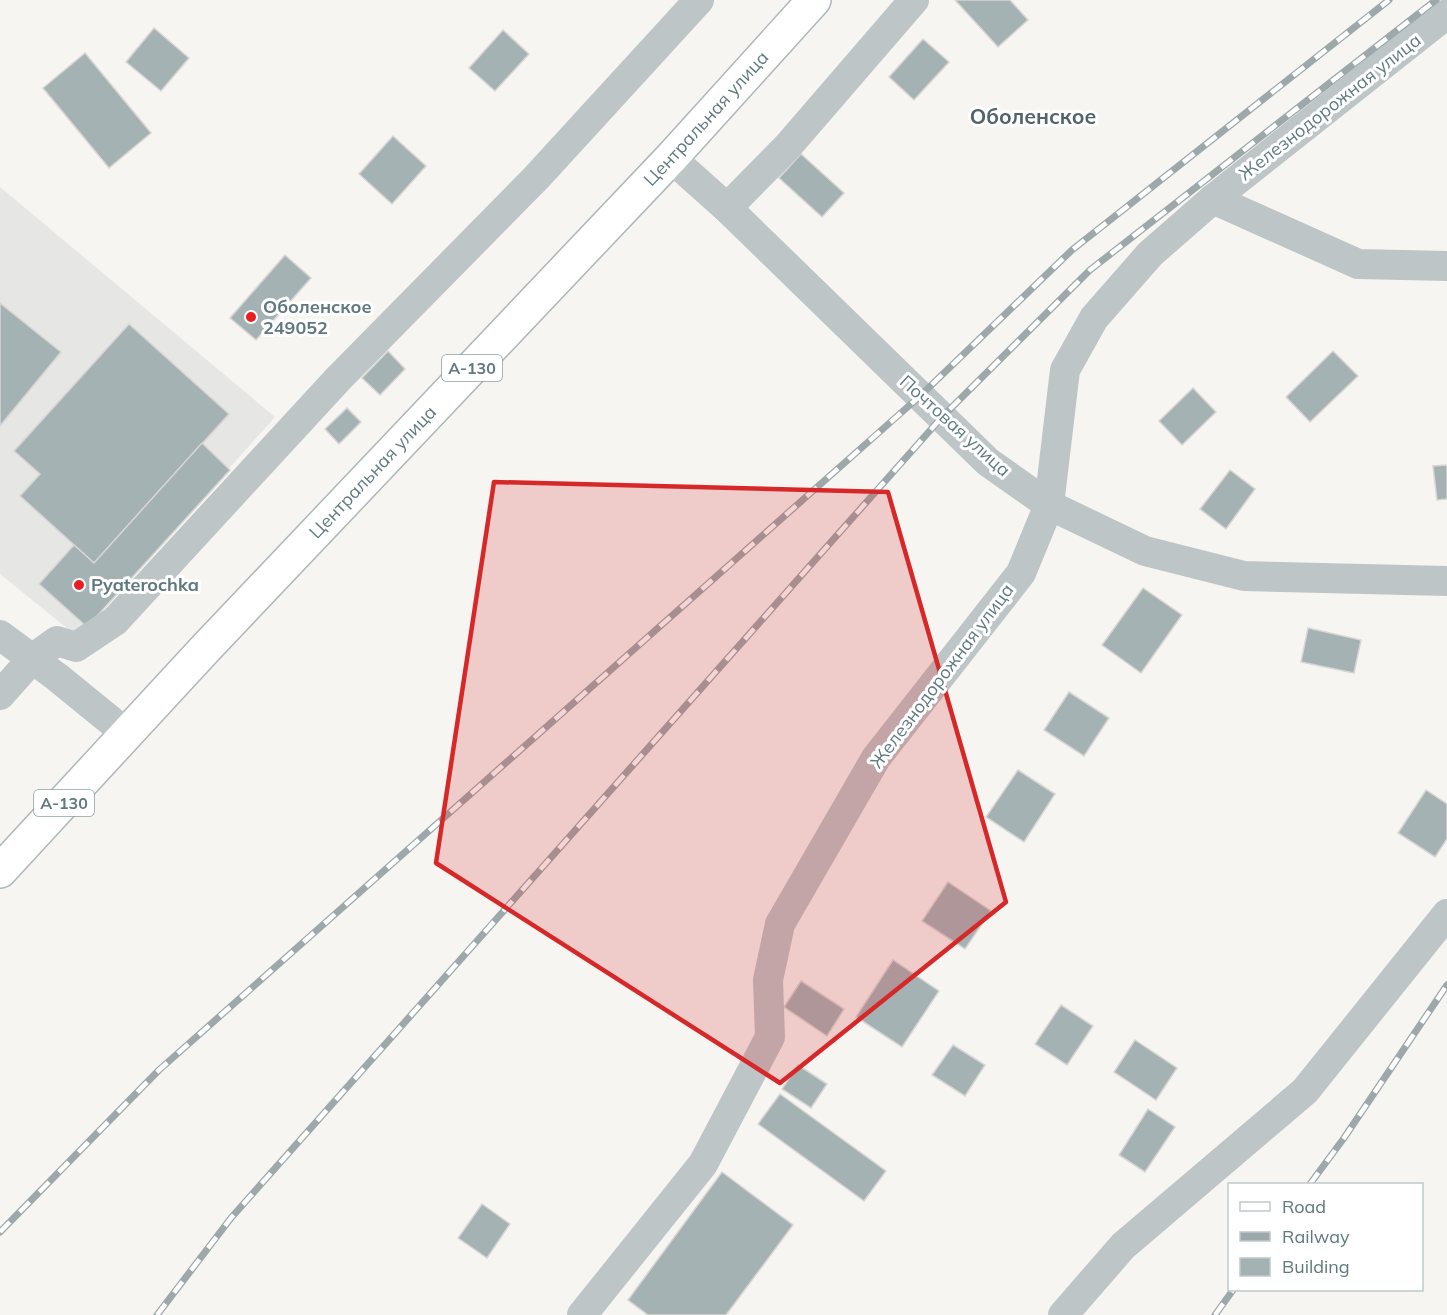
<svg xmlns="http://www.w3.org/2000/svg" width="1447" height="1315" font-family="Mulish,sans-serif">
	<rect width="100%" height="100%" fill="#f6f5f2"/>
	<path fill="#e6e6e5" d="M0 187 275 417 78 637 0 574Z"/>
	<g fill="#a5b2b4" stroke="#d7d6d4" stroke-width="1.5">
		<path d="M955 0H1010L1028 20 998 47Z"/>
		<path d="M154 28 189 58 161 91 126 62Z"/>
		<path d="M503 30 529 54 495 91 469 68Z"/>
		<path d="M923 39 949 62 914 100 889 77Z"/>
		<path d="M85 53 151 133 109 168 43 88Z"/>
		<path d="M393 136 426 166 392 204 359 174Z"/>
		<path d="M801 154 844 193 822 217 779 178Z"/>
		<path d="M285 255 311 278 256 340 230 318Z"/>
		<path d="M0 303 61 352 0 426Z"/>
		<path d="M129 324 229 414 94 563 20 496 40 474 14 451Z"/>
		<path d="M388 351 405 369 380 395 362 378Z"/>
		<path d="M1333 351 1358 376 1310 422 1286 397Z"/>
		<path d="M1193 388 1216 412 1182 445 1159 421Z"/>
		<path d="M347 408 361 422 339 444 325 429Z"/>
		<path d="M202 443 230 470 87 627 39 584 74 545 94 563Z"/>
		<path d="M1447 465V499L1437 500 1433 466Z"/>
		<path d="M1230 470 1255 489 1226 529 1200 509Z"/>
		<path d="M1143 588 1182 615 1141 673 1102 645Z"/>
		<path d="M1308 628 1361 640 1354 673 1301 662Z"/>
		<path d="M1069 692 1109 718 1084 756 1044 730Z"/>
		<path d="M1018 770 1055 794 1024 842 986 817Z"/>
		<path d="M1426 790 1447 804V839L1435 857 1398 833Z"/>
		<path d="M948 882 991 911 965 949 922 921Z"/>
		<path d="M893 960 939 991 902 1047 856 1017Z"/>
		<path d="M801 981 844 1009 827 1036 784 1007Z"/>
		<path d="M1061 1005 1093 1026 1067 1065 1035 1044Z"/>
		<path d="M1135 1040 1177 1068 1156 1100 1114 1072Z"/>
		<path d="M953 1045 985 1065 965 1096 932 1075Z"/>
		<path d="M798 1065 827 1084 811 1108 782 1089Z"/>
		<path d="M780 1094 886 1171 864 1201 758 1124Z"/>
		<path d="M1148 1109 1175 1127 1145 1172 1119 1155Z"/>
		<path d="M722 1172 793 1225 726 1315H648L628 1300Z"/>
		<path d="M482 1204 510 1224 487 1258 458 1238Z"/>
	</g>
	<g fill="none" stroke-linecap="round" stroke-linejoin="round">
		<g stroke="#afb7b9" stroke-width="36">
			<g id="major">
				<path id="s1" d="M0 871 205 649 671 158 814 0"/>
			</g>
		</g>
		<g stroke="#bec5c7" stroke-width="30">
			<path d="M671 158 727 208 988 462 1049 505 1145 551 1244 576 1447 581"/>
			<path d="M1213 199 1358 264 1447 266"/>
			<path d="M727 208 788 146 914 0"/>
			<path d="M0 635 57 677 127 734"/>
			<path d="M0 695 32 659 57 641 76 647 115 621 338 379 536 178 699 0"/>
			<path d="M582 1315 703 1164 770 1037 768 980 780 924 876 758 1021 573 1049 505 1065 370 1094 318 1150 254 1213 199 1447 14"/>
			<path d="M1063 1315 1123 1246 1305 1091 1447 914"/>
		</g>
		<use href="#major" stroke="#fff" stroke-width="33"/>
		<g stroke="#9da8ab" stroke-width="7">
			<g id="rail">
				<path d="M1310 1184 1344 1138 1447 985"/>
				<path d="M0 1232 159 1070 920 396 1072 250 1389 0"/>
				<path d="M157 1315 231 1218 942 417 1090 270 1436 0"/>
				<path d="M1215 1315 1233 1290"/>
			</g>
		</g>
		<use href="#rail" stroke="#fff" stroke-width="4.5" stroke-dasharray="14" stroke-linecap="butt"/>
	</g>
	<path fill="#d62828" fill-opacity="0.2" stroke="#d62828" stroke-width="4.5" stroke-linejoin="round" d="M494 482 888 492 1006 902 780 1083 436 863Z"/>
	<g fill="#e91e22" stroke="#fff" stroke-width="2">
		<circle cx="251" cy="317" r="6"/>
		<circle cx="79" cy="585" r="6"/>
	</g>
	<g text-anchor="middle" stroke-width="6" stroke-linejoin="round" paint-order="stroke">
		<g fill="#fff" stroke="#8fa1a5" stroke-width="1.5">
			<rect x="442" y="355" width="60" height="26" rx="4.5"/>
			<rect x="34" y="790" width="60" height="26" rx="4.5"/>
		</g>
		<g font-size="16" font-weight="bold" fill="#5f797e">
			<text x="472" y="374">А-130</text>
			<text x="64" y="809">А-130</text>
		</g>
		<g font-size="18" fill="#5f797e" stroke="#fff">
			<text transform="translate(1330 107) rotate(-38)" y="6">Железнодорожная улица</text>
			<text dy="6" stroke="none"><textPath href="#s1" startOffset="1032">Центральная улица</textPath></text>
			<text transform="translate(955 426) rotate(42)" y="6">Почтовая улица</text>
			<text dy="6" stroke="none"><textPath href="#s1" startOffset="546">Центральная улица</textPath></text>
			<text transform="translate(942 676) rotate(-53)" y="6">Железнодорожная улица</text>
		</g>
		<g font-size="18" font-weight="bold" fill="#5f797e" stroke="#fff" text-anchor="start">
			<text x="263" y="313">Оболенское<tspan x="263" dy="21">249052</tspan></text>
			<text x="91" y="591">Pyaterochka</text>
		</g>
		<g font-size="21" font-weight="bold" fill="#526469" stroke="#fff">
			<text x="1033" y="124">Оболенское</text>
		</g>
	</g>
	<rect x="1228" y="1183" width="195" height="108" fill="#ffffff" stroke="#bfc9cb" stroke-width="1.5"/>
	<rect x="1240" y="1202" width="30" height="9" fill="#ffffff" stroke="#bfc9cb" stroke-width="1.5"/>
	<text x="1282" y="1213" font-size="18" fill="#5f797e">Road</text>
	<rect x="1240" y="1232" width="30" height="9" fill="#9da8ab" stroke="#bfc9cb" stroke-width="1.5"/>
	<text x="1282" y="1243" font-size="18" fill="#5f797e">Railway</text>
	<rect x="1240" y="1258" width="30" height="18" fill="#a5b2b4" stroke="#bfc9cb" stroke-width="1.5"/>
	<text x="1282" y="1273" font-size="18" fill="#5f797e">Building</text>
</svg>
